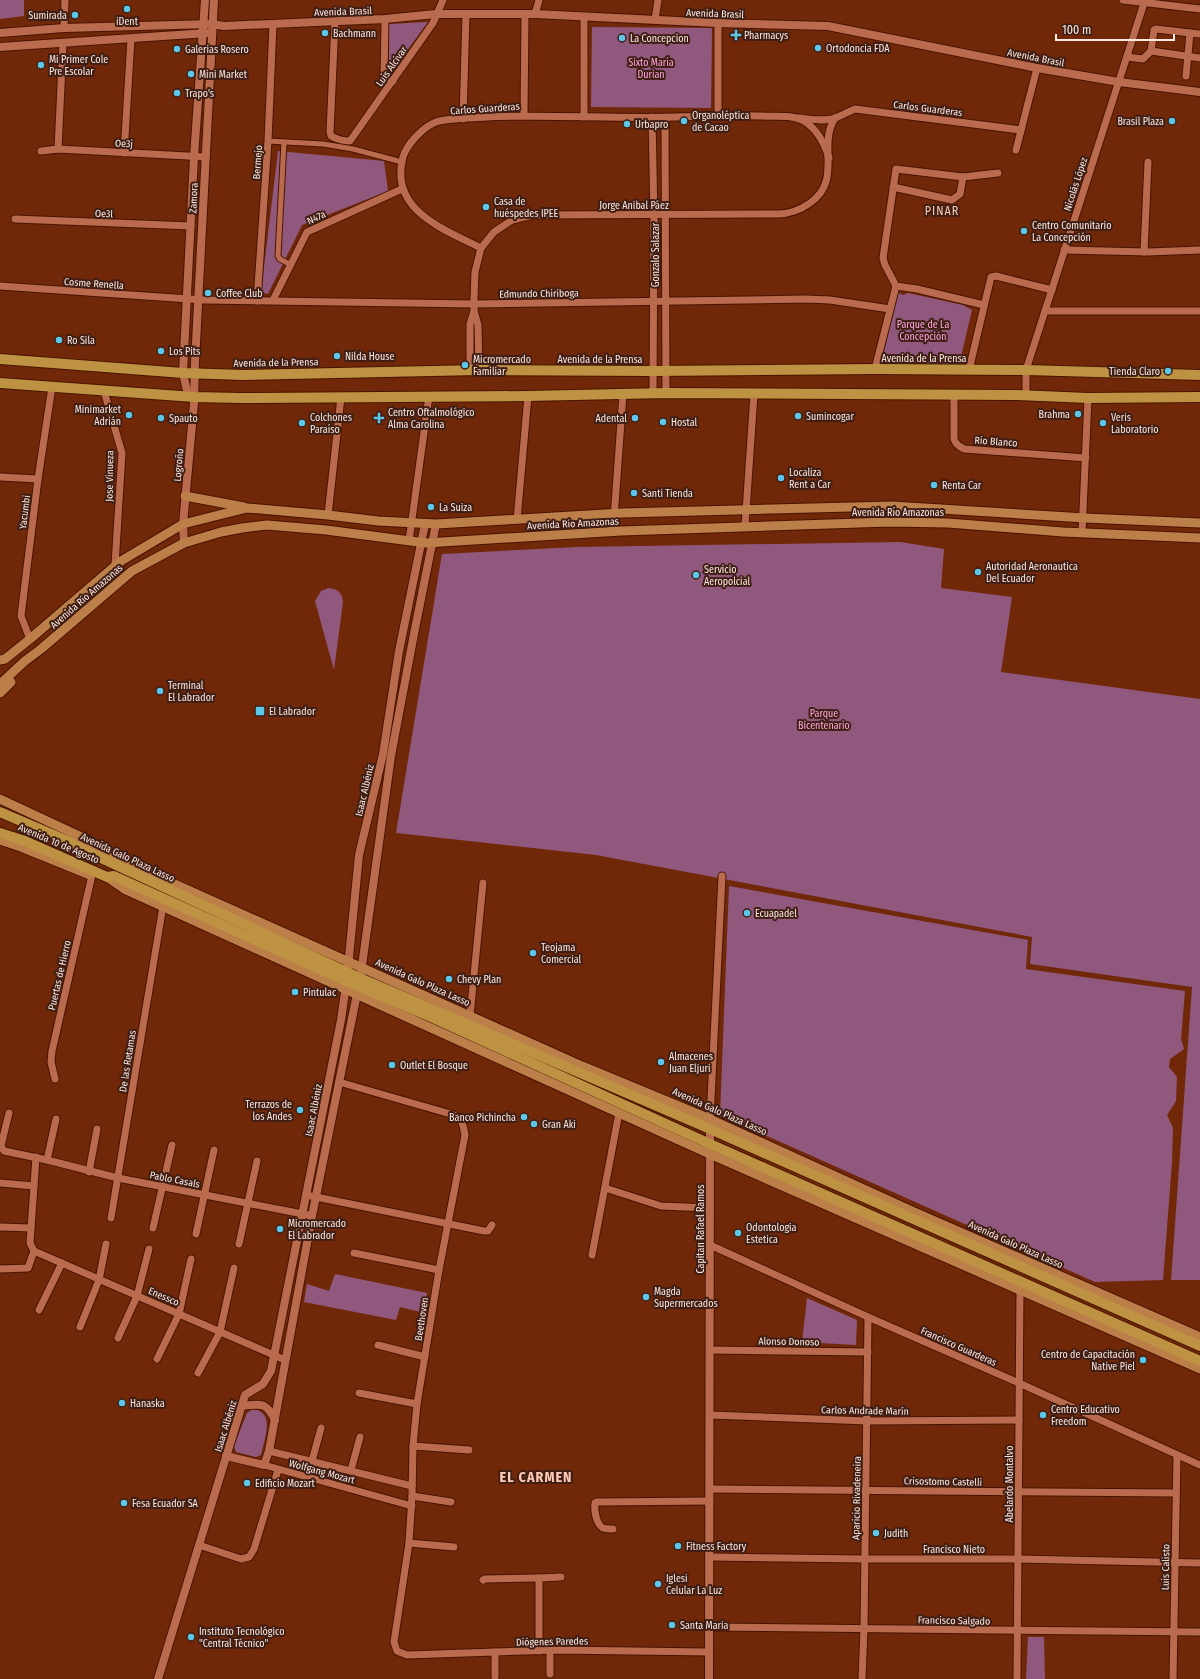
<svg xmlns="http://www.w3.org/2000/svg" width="1200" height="1679" font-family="'Fira Sans Condensed',sans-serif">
	<rect width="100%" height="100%" fill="#702809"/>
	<g fill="#91587e">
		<path d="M0 0H24V16L0 19Z"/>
		<path d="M428 22 389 75V24Z"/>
		<path d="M592 27 712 28 711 108 591 107Z"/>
		<path d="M278 151 384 161 388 191 302 225 268 294 261 292Z"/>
		<path d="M897 292 903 295 908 293 963 305 972 310 959 365 884 361 883 356Z"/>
		<path d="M900 542 944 549 941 588 1012 597 1001 672 1200 699V1280H1171L1192 987 1030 964 1032 937 596 855 396 833 442 554 577 547Z"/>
		<path d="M328 588C338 589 342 592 343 602L334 670 315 601 321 591Z"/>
		<path d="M729 886 1028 940 1026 969 1185 991 1181 1039 1184 1049 1170 1059 1169 1067 1177 1077 1176 1101 1167 1115 1173 1128 1172 1162 1163 1280 1095 1282 720 1115Z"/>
		<path d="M335 1274 427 1293 424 1313 400 1307 396 1320 304 1302 307 1284 329 1291Z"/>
		<path d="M807 1298 857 1320 856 1345 802 1342Z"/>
		<path d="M253 1409C276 1412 264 1440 261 1455L256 1457 236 1452 234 1446 247 1413Z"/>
		<path d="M1028 1637H1044L1045 1679H1026Z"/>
	</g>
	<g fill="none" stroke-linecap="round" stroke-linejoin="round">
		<g stroke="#4a1400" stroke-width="7">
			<g id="pedestrian">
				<path d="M268 141 323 144 353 149 402 162"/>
				<path d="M284 142 278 256 280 259 291 265"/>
			</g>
		</g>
		<g stroke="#4a1400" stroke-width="9">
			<g id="minor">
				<path d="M1123 0 1200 9"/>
				<path d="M535 14 539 0"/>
				<path d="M385 19 384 77 393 81"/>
				<path d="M655 20 658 0"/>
				<path d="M335 22 330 132 331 136C338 140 343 141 350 141L433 23 443 0"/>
				<path d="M718 23V115"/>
				<path d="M64 28 65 0"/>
				<path d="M1151 51 1154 30 1156 29 1190 33"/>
				<path d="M1127 57 1143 59 1151 51 1200 58"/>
				<path d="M1186 76 1190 33 1200 34"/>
				<path d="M524 115 525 14"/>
				<path d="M584 117V17"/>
				<path d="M652 117 654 220 653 393"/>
				<path d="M665 117 666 393"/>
				<path d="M799 118C811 119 823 122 835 118 841 116 847 112 855 109L1021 130"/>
				<path d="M463 119 466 14"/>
				<path d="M58 149 63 43"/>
				<path d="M1016 150 1037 68"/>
				<path d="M41 151 58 149 206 157"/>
				<path d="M124 153 131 39"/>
				<path d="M893 187 952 200 960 194 963 177"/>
				<path d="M15 219 191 226"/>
				<path d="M481 248C443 229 389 210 403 157 407 144 423 127 436 122 446 118 474 118 487 117 549 114 612 119 674 117 704 116 733 115 762 116 776 117 792 114 804 121 817 129 825 145 829 158"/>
				<path d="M1064 250 1148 252 1200 250"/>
				<path d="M1144 252 1148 162"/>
				<path d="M0 286 204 300 474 304 806 299 830 300 890 309"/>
				<path d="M896 286 917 289 984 305"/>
				<path d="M273 300 307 232 402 189"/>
				<path d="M257 301 268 141 273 24"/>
				<path d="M1045 311H1200"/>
				<path d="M875 369 896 286 885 265 883 258 896 169 963 177 998 173"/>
				<path d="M470 370V324L474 311"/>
				<path d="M479 370 478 325 474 311V299L475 272 481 248 494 232 512 220 533 215 778 214C790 214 800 210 810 203 843 180 817 146 835 118"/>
				<path d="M969 370 991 277 996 276 1052 290"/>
				<path d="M104 391 122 453 115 565"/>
				<path d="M954 395V439C956 445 959 446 964 449L1086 458"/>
				<path d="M1026 395V370L1145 0"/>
				<path d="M0 477 38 479"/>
				<path d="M328 515 341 397"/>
				<path d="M517 520 528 396"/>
				<path d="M745 526 754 394"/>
				<path d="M613 532 623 394"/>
				<path d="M1082 533 1088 398"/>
				<path d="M409 541 429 396"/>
				<path d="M30 639 21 616 38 479 52 387"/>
				<path d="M470 1016 483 883"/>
				<path d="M55 1079 51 1062 52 1051 92 875"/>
				<path d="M339 1082 454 1115C463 1120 463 1125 465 1135L439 1270 417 1404 413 1446 412 1496 409 1543 394 1642 397 1651 407 1655 556 1650 709 1652"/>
				<path d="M9 1113 1 1146 4 1151 47 1160 118 1178 308 1215"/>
				<path d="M710 1119 722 876"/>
				<path d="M36 1157 30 1243 34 1251 285 1360"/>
				<path d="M47 1160 56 1119"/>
				<path d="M89 1172 97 1129"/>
				<path d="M0 1183 34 1186"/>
				<path d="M605 1188 661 1206 709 1208"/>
				<path d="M306 1195 484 1231H488L492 1225"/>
				<path d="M111 1218 163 906"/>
				<path d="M0 1227 31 1228"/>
				<path d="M153 1228 172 1145"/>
				<path d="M196 1234 214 1150"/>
				<path d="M239 1244 257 1161"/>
				<path d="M710 1245 868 1317 1019 1383 1200 1465"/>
				<path d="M354 1253 439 1270"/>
				<path d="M592 1255 619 1113"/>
				<path d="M0 1269 28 1268 34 1251"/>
				<path d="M39 1310 62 1263"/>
				<path d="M80 1327 99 1280 106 1244"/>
				<path d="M118 1338 137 1296 149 1249"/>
				<path d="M378 1345 425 1357"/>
				<path d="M711 1350 868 1352"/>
				<path d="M157 1359 179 1314 191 1259"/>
				<path d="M198 1373 220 1332 234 1268"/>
				<path d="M359 1393 417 1404"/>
				<path d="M710 1415 867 1421 1019 1420"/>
				<path d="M413 1446 469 1450"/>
				<path d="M269 1451 412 1486"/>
				<path d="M312 1461 321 1428"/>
				<path d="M264 1465 412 1506"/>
				<path d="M351 1470 360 1437"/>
				<path d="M710 1489 1176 1493"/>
				<path d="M412 1496 451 1502"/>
				<path d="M613 1529C610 1529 606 1529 603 1528 596 1524 594 1510 595 1503L597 1502 710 1501"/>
				<path d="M409 1543 454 1547"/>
				<path d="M199 1545 241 1559 249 1557 254 1549 278 1470"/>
				<path d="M709 1557 865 1559H1018L1200 1563"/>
				<path d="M483 1580 485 1579 539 1578"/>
				<path d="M708 1627 1200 1632"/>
				<path d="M550 1650V1674"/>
				<path d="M539 1651V1578L561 1577"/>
				<path d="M495 1652V1677"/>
				<path d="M862 1679 864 1628 868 1317"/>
				<path d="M1017 1679 1020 1289"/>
				<path d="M1173 1679 1177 1456"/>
			</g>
		</g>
		<g stroke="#4a1400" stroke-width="10">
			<g id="tertiary">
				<path d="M0 33 64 28 212 24 224 26 385 19 436 14H535L718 23 828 26 1037 68 1119 82 1200 92"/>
				<path d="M0 47 207 33"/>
				<path d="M194 397 187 391 183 373 194 157 205 0"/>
				<path d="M184 543 183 524 194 403 195 362 214 0"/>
				<path d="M348 967 359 855 383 754 399 651 425 524"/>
				<path d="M361 973 391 756 414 634 436 524"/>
				<path d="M241 1406C260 1404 266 1401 275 1420"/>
				<path d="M226 1456 264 1465 269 1451 312 1216 358 989"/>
				<path d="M158 1679 245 1395 263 1384 271 1371 341 1020 346 985"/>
				<path d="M709 1679 710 1124"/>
			</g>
		</g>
		<g stroke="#4a1400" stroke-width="11">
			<g id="secondary">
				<path d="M185 496 244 507"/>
				<path d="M0 660 5 659 30 639 121 561 183 524 247 508 328 515 378 521 436 524 622 513 892 506 1085 518 1200 523"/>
				<path d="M0 684 25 661 41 649 132 571 184 543 221 532 242 528 267 525 326 530 426 543 621 531 889 522 948 523 1063 532 1200 538"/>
				<path d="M0 693 11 682"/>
				<path d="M0 799 88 840"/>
				<path d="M0 840 21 847 90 875"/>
				<path d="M68 841H77L114 857 582 1066 710 1119 912 1211 1200 1337"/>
				<path d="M107 877 126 890 705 1152 1200 1369"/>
			</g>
		</g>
		<g stroke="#4a1400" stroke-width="12">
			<g id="primary">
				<path d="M0 359 183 373 243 375 479 370 653 371 875 369 1026 370 1200 375"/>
				<path d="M0 383 194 397 240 398 528 396 666 393 1017 395 1088 398 1200 397"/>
				<path d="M0 812 68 841 75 846 360 978 710 1129 1200 1346"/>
				<path d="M0 833 25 841 107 877 114 876 147 891 346 981 431 1017 710 1144 1200 1361"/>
			</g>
		</g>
		<use href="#pedestrian" stroke="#ba6b4e" stroke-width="5"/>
		<use href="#minor" stroke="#ba6b4e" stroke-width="7"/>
		<use href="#tertiary" stroke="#ba6b4e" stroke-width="8"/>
		<use href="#secondary" stroke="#bc7f49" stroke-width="9"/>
		<use href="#primary" stroke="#bd9343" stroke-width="10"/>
	</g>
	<g fill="#5cc7e8" stroke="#3f1e13" stroke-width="1.5">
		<circle cx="127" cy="9" r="4"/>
		<circle cx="75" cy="15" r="4"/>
		<circle cx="325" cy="33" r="4"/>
		<path d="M734 29h4v4h4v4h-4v4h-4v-4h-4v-4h4z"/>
		<circle cx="622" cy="38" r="4"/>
		<circle cx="818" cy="48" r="4"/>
		<circle cx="177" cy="49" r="4"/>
		<circle cx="41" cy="65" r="4"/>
		<circle cx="191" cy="74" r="4"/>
		<circle cx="177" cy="93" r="4"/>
		<circle cx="684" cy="121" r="4"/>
		<circle cx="1172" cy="121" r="4"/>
		<circle cx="627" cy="124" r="4"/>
		<circle cx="486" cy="207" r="4"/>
		<circle cx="1024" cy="231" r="4"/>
		<circle cx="208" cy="293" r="4"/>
		<circle cx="59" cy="340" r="4"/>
		<circle cx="161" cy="351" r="4"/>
		<circle cx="337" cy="356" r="4"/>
		<circle cx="465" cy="365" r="4"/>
		<circle cx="1168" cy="371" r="4"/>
		<circle cx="1078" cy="414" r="4"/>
		<circle cx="129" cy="415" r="4"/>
		<circle cx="798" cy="416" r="4"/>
		<circle cx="161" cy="418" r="4"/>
		<path d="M377 412h4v4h4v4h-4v4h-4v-4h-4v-4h4z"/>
		<circle cx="635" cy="418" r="4"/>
		<circle cx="663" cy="422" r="4"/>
		<circle cx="302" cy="423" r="4"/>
		<circle cx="1103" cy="423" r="4"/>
		<circle cx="781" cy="478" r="4"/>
		<circle cx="934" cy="485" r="4"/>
		<circle cx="634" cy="493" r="4"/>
		<circle cx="431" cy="507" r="4"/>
		<circle cx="978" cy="572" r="4"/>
		<circle cx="696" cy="575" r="4"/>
		<circle cx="160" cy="691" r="4"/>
		<rect x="255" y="706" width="10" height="10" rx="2"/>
		<circle cx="747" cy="913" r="4"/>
		<circle cx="533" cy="953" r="4"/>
		<circle cx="449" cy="979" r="4"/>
		<circle cx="295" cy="992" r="4"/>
		<circle cx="661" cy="1062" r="4"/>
		<circle cx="392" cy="1065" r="4"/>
		<circle cx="300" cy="1110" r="4"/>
		<circle cx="524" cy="1117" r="4"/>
		<circle cx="534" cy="1124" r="4"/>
		<circle cx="280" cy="1229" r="4"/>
		<circle cx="738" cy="1233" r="4"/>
		<circle cx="646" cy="1297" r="4"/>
		<circle cx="1143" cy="1360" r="4"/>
		<circle cx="122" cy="1403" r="4"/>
		<circle cx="1043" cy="1415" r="4"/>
		<circle cx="247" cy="1483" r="4"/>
		<circle cx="124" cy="1503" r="4"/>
		<circle cx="876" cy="1533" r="4"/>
		<circle cx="678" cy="1546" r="4"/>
		<circle cx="658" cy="1584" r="4"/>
		<circle cx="672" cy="1625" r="4"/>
		<circle cx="191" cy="1637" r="4"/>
	</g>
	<g text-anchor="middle" stroke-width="4" stroke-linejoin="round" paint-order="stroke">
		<g font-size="10" fill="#fae8e2" stroke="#3f1e13">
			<text transform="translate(343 11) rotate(-2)" y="4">Avenida Brasil</text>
			<text transform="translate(715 13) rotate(2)" y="4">Avenida Brasil</text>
			<text transform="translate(1036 57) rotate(11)" y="4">Avenida Brasil</text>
			<text transform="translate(391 66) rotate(-55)" y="4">Luis Alcívar</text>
			<text transform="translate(485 108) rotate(-4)" y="4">Carlos Guarderas</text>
			<text transform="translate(928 108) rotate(7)" y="4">Carlos Guarderas</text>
			<text transform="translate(124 143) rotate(3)" y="4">Oe3j</text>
			<text transform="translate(257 162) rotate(-86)" y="4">Bermejo</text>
			<text transform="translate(1075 184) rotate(-72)" y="4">Nicolás López</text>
			<text transform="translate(193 198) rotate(-87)" y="4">Zamora</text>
			<text x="634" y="209">Jorge Anibal Páez</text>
			<text transform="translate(104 213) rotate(2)" y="4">Oe3l</text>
			<text transform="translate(316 217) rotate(-25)" y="4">N47a</text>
			<text transform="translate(655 255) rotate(-90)" y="4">Gonzalo Salazar</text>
			<text transform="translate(94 283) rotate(4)" y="4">Cosme Renella</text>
			<text transform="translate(539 293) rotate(-1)" y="4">Edmundo Chiriboga</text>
			<text x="924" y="362">Avenida de la Prensa</text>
			<text x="600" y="363">Avenida de la Prensa</text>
			<text transform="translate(276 362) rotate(-1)" y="4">Avenida de la Prensa</text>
			<text transform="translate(996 441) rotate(4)" y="4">Rio Blanco</text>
			<text transform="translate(178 465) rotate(-85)" y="4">Logroño</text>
			<text transform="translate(109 476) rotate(-89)" y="4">Jose Vinueza</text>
			<text transform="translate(24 512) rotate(-83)" y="4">Yacumbi</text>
			<text x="898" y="516">Avenida Río Amazonas</text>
			<text transform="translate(573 523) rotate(-3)" y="4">Avenida Río Amazonas</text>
			<text transform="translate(86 596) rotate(-41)" y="4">Avenida Río Amazonas</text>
			<text transform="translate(364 790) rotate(-77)" y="4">Isaac Albéniz</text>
			<text transform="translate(59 843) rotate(23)" y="4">Avenida 10 de Agosto</text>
			<text transform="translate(128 857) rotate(25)" y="4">Avenida Galo Plaza Lasso</text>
			<text transform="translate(59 975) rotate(-77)" y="4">Puertas de Hierro</text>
			<text transform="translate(423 982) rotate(24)" y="4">Avenida Galo Plaza Lasso</text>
			<text transform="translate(127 1061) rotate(-81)" y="4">De las Retamas</text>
			<text transform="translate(313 1110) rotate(-79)" y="4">Isaac Albéniz</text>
			<text transform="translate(720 1111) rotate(24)" y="4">Avenida Galo Plaza Lasso</text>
			<text transform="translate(175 1179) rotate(11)" y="4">Pablo Casals</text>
			<text transform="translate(700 1229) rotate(-90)" y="4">Capitan Rafael Ramos</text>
			<text transform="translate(1016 1244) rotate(24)" y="4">Avenida Galo Plaza Lasso</text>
			<text transform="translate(164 1296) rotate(23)" y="4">Enessco</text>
			<text transform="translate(421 1319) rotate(-81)" y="4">Beethoven</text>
			<text transform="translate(789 1341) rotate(1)" y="4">Alonso Donoso</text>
			<text transform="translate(959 1346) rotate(24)" y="4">Francisco Guarderas</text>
			<text transform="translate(865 1410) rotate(1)" y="4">Carlos Andrade Marín</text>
			<text transform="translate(225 1426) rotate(-73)" y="4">Isaac Albéniz</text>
			<text transform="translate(322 1471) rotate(15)" y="4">Wolfgang Mozart</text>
			<text transform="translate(943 1481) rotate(1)" y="4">Crisostomo Castelli</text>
			<text transform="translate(1009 1484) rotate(-90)" y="4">Abelardo Montalvo</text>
			<text transform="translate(856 1498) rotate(-89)" y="4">Aparicio Rivadeneira</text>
			<text x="954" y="1553">Francisco Nieto</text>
			<text transform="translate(1165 1567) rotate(-89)" y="4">Luis Calisto</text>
			<text transform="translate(954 1620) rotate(1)" y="4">Francisco Salgado</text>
			<text transform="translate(552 1641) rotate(-1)" y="4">Diógenes Paredes</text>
		</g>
		<g font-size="10" fill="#fae8e2" stroke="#3f1e13" text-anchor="start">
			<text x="67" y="19" text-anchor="end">Sumirada</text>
			<text x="127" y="25" text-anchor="middle">iDent</text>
			<text x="333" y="37">Bachmann</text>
			<text x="744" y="39">Pharmacys</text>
			<text x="630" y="42">La Concepcion</text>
			<text x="826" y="52">Ortodoncia FDA</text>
			<text x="185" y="53">Galerias Rosero</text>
			<text x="49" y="63">Mi Primer Cole<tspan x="49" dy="12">Pre Escolar</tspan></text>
			<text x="199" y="78">Mini Market</text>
			<text x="185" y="97">Trapo's</text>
			<text x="692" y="119">Organoléptica<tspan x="692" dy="12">de Cacao</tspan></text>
			<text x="1164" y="125" text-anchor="end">Brasil Plaza</text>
			<text x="635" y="128">Urbapro</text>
			<text x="494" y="205">Casa de<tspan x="494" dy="12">huéspedes IPEE</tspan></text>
			<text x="1032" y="229">Centro Comunitario<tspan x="1032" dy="12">La Concepción</tspan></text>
			<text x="216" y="297">Coffee Club</text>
			<text x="67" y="344">Ro Sila</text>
			<text x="169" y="355">Los Pits</text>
			<text x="345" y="360">Nilda House</text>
			<text x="473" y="363">Micromercado<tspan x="473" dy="12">Familiar</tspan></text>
			<text x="1160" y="375" text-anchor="end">Tienda Claro</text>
			<text x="121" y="413" text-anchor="end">Minimarket<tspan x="121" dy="12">Adrián</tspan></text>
			<text x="388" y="416">Centro Oftalmológico<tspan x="388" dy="12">Alma Carolina</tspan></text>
			<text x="1070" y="418" text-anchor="end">Brahma</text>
			<text x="806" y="420">Sumincogar</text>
			<text x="310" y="421">Colchones<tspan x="310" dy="12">Paraíso</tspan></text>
			<text x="1111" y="421">Veris<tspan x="1111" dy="12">Laboratorio</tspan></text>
			<text x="169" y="422">Spauto</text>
			<text x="627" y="422" text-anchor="end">Adental</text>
			<text x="671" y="426">Hostal</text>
			<text x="789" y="476">Localiza<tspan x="789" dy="12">Rent a Car</tspan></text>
			<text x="942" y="489">Renta Car</text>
			<text x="642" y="497">Santi Tienda</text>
			<text x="439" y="511">La Suiza</text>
			<text x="986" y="570">Autoridad Aeronautica<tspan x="986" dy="12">Del Ecuador</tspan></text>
			<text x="704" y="573">Servicio<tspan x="704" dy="12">Aeropolcial</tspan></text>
			<text x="168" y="689">Terminal<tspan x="168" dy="12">El Labrador</tspan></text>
			<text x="269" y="715">El Labrador</text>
			<text x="755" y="917">Ecuapadel</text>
			<text x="541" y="951">Teojama<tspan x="541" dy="12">Comercial</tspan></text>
			<text x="457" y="983">Chevy Plan</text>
			<text x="303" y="996">Pintulac</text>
			<text x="669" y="1060">Almacenes<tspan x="669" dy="12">Juan Eljuri</tspan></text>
			<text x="400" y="1069">Outlet El Bosque</text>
			<text x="292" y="1108" text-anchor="end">Terrazos de<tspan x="292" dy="12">los Andes</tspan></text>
			<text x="516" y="1121" text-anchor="end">Banco Pichincha</text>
			<text x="542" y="1128">Gran Aki</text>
			<text x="288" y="1227">Micromercado<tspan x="288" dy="12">El Labrador</tspan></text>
			<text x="746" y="1231">Odontologia<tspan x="746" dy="12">Estetica</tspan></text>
			<text x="654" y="1295">Magda<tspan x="654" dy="12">Supermercados</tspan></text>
			<text x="1135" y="1358" text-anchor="end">Centro de Capacitación<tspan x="1135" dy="12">Native Piel</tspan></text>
			<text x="130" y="1407">Hanaska</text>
			<text x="1051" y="1413">Centro Educativo<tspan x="1051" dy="12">Freedom</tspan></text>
			<text x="255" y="1487">Edificio Mozart</text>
			<text x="132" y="1507">Fesa Ecuador SA</text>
			<text x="884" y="1537">Judith</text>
			<text x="686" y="1550">Fitness Factory</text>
			<text x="666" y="1582">Iglesi<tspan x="666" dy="12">Celular La Luz</tspan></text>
			<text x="680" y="1629">Santa Maria</text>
			<text x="199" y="1635">Instituto Tecnológico<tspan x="199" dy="12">"Central Técnico"</tspan></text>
		</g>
		<g font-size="10" fill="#fea6e0" stroke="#3f1e13">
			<text x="651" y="66">Sixto María<tspan x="651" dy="12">Durian</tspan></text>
			<text x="923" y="328">Parque de La<tspan x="923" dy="12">Concepción</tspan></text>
			<text x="824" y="717">Parque<tspan x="824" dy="12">Bicentenario</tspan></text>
		</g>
		<g font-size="12" letter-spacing="1" fill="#fec9b6" stroke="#3f1e13">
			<text x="942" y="215">PINAR</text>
		</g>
		<g font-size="14" font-weight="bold" letter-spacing="1" fill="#fec9b6" stroke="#3f1e13">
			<text x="536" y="1482">EL CARMEN</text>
		</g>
	</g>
	<path d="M1056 34v6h118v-6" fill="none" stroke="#fae8e2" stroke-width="2"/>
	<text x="1062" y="34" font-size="12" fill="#fae8e2" stroke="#3f1e13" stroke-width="3" paint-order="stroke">100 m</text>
</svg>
